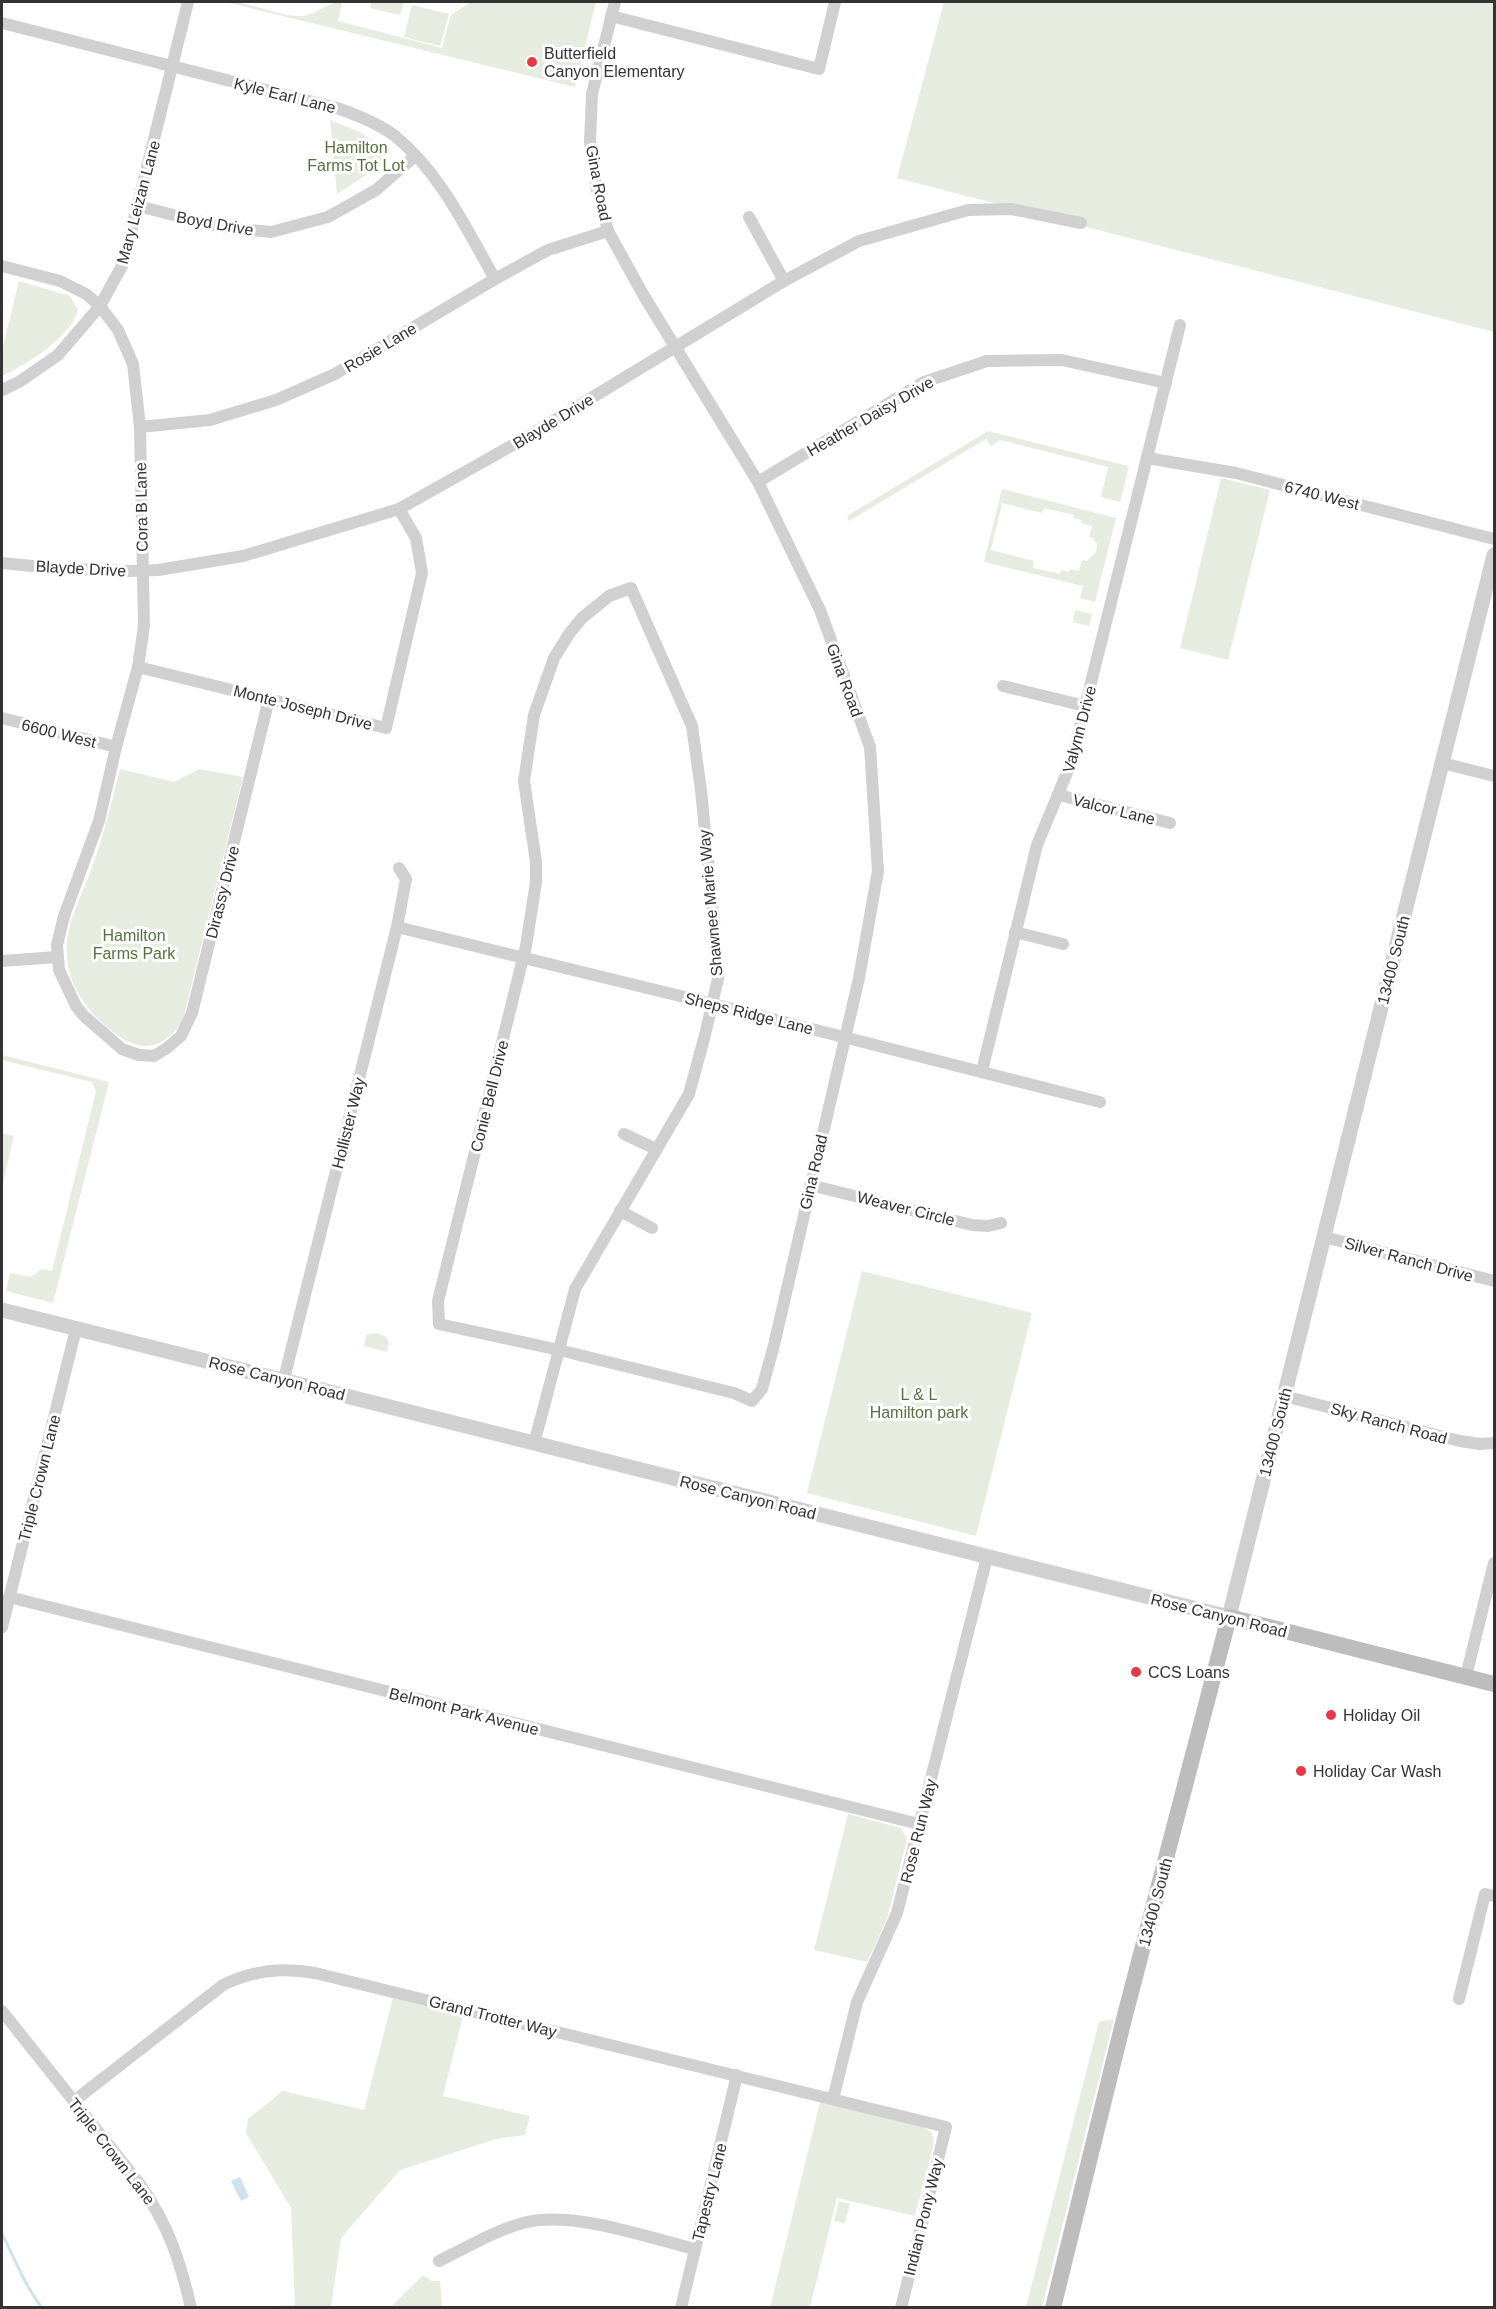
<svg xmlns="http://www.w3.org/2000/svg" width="1496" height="2309" font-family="Helvetica,sans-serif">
	<rect width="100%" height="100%" fill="#fff"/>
	<g fill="#e6ecdf" fill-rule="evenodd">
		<path d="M225 2C252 1 276 16 299 16 317 16 328 1 342 2L338 21 442 48 451 15 471 2H596L575 87Z"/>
		<path d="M371 2H404L400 15 370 8Z"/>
		<path d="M944 2H1494V332L897 178Z"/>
		<path d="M412 5 449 14 440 46 404 37Z"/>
		<path d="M330 120 360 132 385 149 386 158 375 169 337 194Z"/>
		<path d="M19 281 70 296 78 310C70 338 27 364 2 376V350Z"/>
		<path d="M988 431 1128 466 1126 468 1129 467 1120 502 1101 497 1108 467 1000 440 991 446 986 439 849 521 847 516Z"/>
		<path d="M1221 478 1270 490 1228 660 1180 648Z"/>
		<path d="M1002 489 1116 518 1095 602 1080 598 1083 586 984 562ZM1002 503 1042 513 1044 508 1074 515 1073 518 1082 520 1081 523 1092 526 1089 537 1093 538 1097 544 1096 552 1087 561 1082 560 1079 571 1070 569 1069 572 1061 570 1060 574 1033 568 1034 561 991 550Z"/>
		<path d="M1075 610 1092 614 1089 626 1073 622Z"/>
		<path d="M120 769 174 782 199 769 243 777 182 1023C158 1053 138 1052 109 1029 91 1014 75 994 69 970 67 963 67 955 67 947 67 920 84 891 93 865 104 834 112 801 120 769Z"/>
		<path d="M2 1055 109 1082 53 1303 6 1291 10 1273 31 1277 42 1269 52 1271 96 1091 92 1082 2 1060Z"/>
		<path d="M2 1133 14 1136 2 1187Z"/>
		<path d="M862 1271 1032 1313 976 1536 807 1493Z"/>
		<path d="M376 1333 385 1336 389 1342 387 1352 364 1346 366 1335Z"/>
		<path d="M848 1814 901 1828 907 1839 887 1919 867 1962 814 1950Z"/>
		<path d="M393 1998 463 2016 443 2096 530 2116 525 2135 496 2139 400 2170 341 2238 331 2307 242 2308 295 2305 291 2208 246 2133 248 2119 283 2091 364 2110Z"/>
		<path d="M1114 2019 1042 2307H1026L1099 2022Z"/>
		<path d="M820 2102 923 2127 932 2133 934 2143 915 2216 837 2198 810 2307 770 2308Z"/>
		<path d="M839 2201 850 2204 845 2223 834 2221Z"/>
		<path d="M423 2275 432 2281H440L442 2307H391Z"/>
	</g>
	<path fill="#cfe2ee" d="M240 2177 249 2197 241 2201 231 2181Z"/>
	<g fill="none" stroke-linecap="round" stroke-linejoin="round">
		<path stroke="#cfe2ee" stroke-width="3" d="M2 2234C15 2259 25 2286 42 2308"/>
		<g stroke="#d0d0d0" stroke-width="12">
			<path d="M611 16 819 69 835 2"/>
			<path d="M2 23 337 108C357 115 378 123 395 136 440 172 467 230 495 279"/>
			<path d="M138 206 221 227 271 232 328 217 376 190 415 156"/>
			<path d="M749 217 784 281"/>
			<path d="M2 266 60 281 86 294 100 306 118 330 133 364 140 427 144 626 138 667 116 747 99 821 64 916 57 945 59 970 76 1006 84 1016 122 1049 139 1055 154 1056 167 1048 181 1036 192 1013 269 699"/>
			<path d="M2 390 19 382 58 355 100 306 123 264 188 2"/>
			<path d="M140 427 210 420 276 400 335 374 495 279 548 250 608 231"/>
			<path d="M1147 458 1236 473 1494 539"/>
			<path d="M758 482 924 382 987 361 1062 360 1166 383"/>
			<path d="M2 563 52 568 129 571 158 570 243 556 399 509 527 437 784 281 859 241 968 210 1011 209 1081 223"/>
			<path d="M138 667 386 728 422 573 416 538 399 509"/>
			<path d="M1003 686 1085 706"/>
			<path d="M2 718 116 747"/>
			<path d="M1442 763 1494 776"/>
			<path d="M1059 795 1170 823"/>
			<path d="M397 927 713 1004 1100 1102"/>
			<path d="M1015 932 1063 944"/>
			<path d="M2 961 57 957"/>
			<path d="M982 1071 1037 845 1071 763 1180 325"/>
			<path d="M624 1134 656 1149"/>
			<path d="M810 1185 972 1225 988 1226 1001 1223"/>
			<path d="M620 1211 652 1228"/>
			<path d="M1324 1237 1494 1281"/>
			<path d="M284 1379 397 927 406 879 399 868"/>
			<path d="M1284 1396 1460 1441 1480 1444 1494 1443"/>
			<path d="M534 1444 575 1289 689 1094 705 1035 719 974 701 790 692 726 631 588 609 596 582 618 569 634 554 658 534 715 524 781 536 862V882L526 946 438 1301 439 1324 559 1350 734 1393 752 1401 762 1389 774 1345 859 978 878 871 870 747 820 610 758 482 644 296 608 231 596 186 590 141 592 94 615 2"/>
			<path d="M9 1597 919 1824"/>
			<path d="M2 1627 76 1329"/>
			<path d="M1466 1676 1494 1563"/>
			<path d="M1459 1999 1485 1894 1494 1896"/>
			<path d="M2 2011 139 2183C168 2224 180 2260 191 2308"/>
			<path d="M833 2099 857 2002 897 1913 987 1557"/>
			<path d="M74 2101 223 1985C253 1970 282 1967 315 1973L946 2127 901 2308"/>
			<path d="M439 2261C466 2248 494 2231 523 2223 572 2210 645 2237 695 2249"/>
			<path d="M681 2308 737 2075"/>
		</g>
		<path stroke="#d0d0d0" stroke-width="15" d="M2 1310 1229 1617 1494 555"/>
		<path stroke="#bdbdbd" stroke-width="16" d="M1053 2308 1124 2019 1229 1617 1494 1684"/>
	</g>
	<g fill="#e63946" stroke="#fff" stroke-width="2">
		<circle cx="532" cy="62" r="6"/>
		<circle cx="1136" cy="1672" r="6"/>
		<circle cx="1331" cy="1715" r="6"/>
		<circle cx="1301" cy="1771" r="6"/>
	</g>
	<g text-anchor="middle" stroke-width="6" stroke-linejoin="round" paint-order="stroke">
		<g font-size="16" fill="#333" stroke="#fff" text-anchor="start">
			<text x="544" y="59">Butterfield<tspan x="544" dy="18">Canyon Elementary</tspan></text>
			<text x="1148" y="1678">CCS Loans</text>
			<text x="1343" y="1721">Holiday Oil</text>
			<text x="1313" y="1777">Holiday Car Wash</text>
		</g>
		<g font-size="16" fill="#333" stroke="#fff">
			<text transform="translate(285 95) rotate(14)" y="6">Kyle Earl Lane</text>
			<text transform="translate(599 183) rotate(79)" y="6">Gina Road</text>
			<text transform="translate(138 202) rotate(-75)" y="6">Mary Leizan Lane</text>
			<text transform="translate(215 223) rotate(10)" y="6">Boyd Drive</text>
			<text transform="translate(380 347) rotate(-31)" y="6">Rosie Lane</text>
			<text transform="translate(870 416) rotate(-30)" y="6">Heather Daisy Drive</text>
			<text transform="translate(553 421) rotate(-31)" y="6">Blayde Drive</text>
			<text transform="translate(1322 495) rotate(14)" y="6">6740 West</text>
			<text transform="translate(141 507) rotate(-91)" y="6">Cora B Lane</text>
			<text transform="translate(81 568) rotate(3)" y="6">Blayde Drive</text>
			<text transform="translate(845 680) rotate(70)" y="6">Gina Road</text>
			<text transform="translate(303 707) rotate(14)" y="6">Monte Joseph Drive</text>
			<text transform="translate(1079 729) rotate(-75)" y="6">Valynn Drive</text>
			<text transform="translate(59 733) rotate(14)" y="6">6600 West</text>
			<text transform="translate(1114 809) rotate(14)" y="6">Valcor Lane</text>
			<text transform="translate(222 892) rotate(-76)" y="6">Dirassy Drive</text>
			<text transform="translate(710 903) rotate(-95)" y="6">Shawnee Marie Way</text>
			<text transform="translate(1393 960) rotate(-76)" y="6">13400 South</text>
			<text transform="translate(749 1013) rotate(14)" y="6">Sheps Ridge Lane</text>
			<text transform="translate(489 1096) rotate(-76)" y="6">Conie Bell Drive</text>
			<text transform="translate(348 1123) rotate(-76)" y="6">Hollister Way</text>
			<text transform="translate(813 1172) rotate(-77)" y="6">Gina Road</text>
			<text transform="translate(906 1208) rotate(14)" y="6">Weaver Circle</text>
			<text transform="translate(1409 1259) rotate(15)" y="6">Silver Ranch Drive</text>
			<text transform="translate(277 1378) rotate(14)" y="6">Rose Canyon Road</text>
			<text transform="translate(1389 1423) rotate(15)" y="6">Sky Ranch Road</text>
			<text transform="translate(1275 1432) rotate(-76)" y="6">13400 South</text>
			<text transform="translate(39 1478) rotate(-76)" y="6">Triple Crown Lane</text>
			<text transform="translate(748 1497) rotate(14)" y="6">Rose Canyon Road</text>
			<text transform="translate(1219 1615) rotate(14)" y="6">Rose Canyon Road</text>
			<text transform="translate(464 1711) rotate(14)" y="6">Belmont Park Avenue</text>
			<text transform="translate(918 1831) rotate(-76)" y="6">Rose Run Way</text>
			<text transform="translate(1155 1902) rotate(-75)" y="6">13400 South</text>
			<text transform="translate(493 2016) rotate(14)" y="6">Grand Trotter Way</text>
			<text transform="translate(112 2151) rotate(52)" y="6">Triple Crown Lane</text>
			<text transform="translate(709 2192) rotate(-76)" y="6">Tapestry Lane</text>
			<text transform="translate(923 2217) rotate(-76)" y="6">Indian Pony Way</text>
		</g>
		<g font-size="16" fill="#56703f" stroke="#fff">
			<text x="356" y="153">Hamilton<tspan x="356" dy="18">Farms Tot Lot</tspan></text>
			<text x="134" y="941">Hamilton<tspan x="134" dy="18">Farms Park</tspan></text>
			<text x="919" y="1400">L &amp; L<tspan x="919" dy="18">Hamilton park</tspan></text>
		</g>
	</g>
	<rect width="1496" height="2309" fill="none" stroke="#333333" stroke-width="6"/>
</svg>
